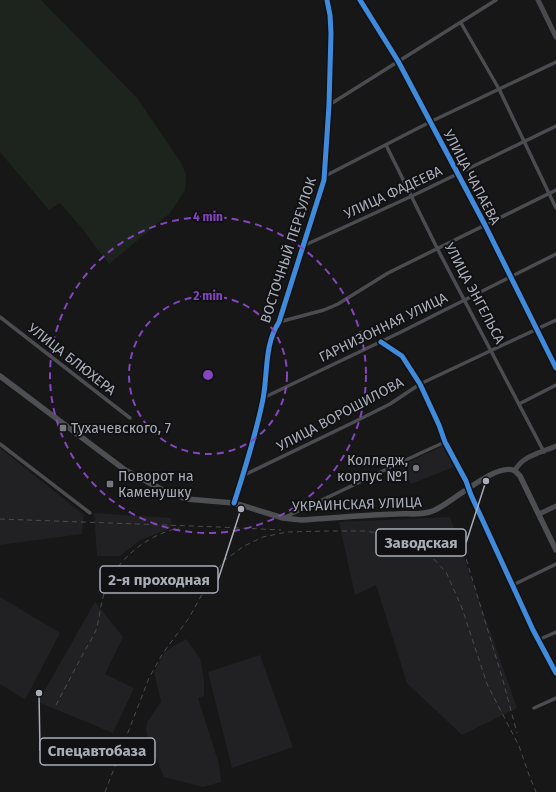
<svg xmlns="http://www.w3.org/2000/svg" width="556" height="792" font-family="'Fira Sans',sans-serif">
	<rect width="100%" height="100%" fill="#171717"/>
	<g fill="#212123">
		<path d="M445 445 456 466 411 484 402 470 404 464Z"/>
		<path d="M0 448 84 515 82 534 0 545Z"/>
		<path d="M94 513 171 518V528L140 540 120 556H97Z"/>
		<path d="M450 517 517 708 462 735 407 683 376 585 355 595 339 522Z"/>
		<path d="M0 597 60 633 25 700 0 684Z"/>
		<path d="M95 602 123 637 105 674 134 688 113 733 38 702Z"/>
		<path d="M186 639 200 658 204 680V696L198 698 219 764 221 782 203 787 164 777 147 735 146 729 147 722 161 702 154 672 164 653 169 649Z"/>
		<path d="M260 655 293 747 232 768 208 672Z"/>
	</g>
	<path fill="#1d241e" d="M0 0H41L137 98 182 164 186 176 185 190 170 213 109 264 80 226 60 203 49 210 0 152Z"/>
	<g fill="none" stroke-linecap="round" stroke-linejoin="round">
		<g stroke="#4b4c50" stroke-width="3.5">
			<path d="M360 0 398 61 485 225 556 368"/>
			<path d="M461 23 499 89 556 208"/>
			<path d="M329 105 496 0"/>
			<path d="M386 145 437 248 544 452"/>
			<path d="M325 176 430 122 556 62"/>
			<path d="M303 246 412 196 556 126"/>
			<path d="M0 317 130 418"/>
			<path d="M279 322 324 310 338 304 388 273 556 190"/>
			<path d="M381 342 402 356 420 384 439 425 445 442 466 481 471 495 533 630 556 673"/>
			<path d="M263 398 401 332 556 254"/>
			<path d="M519 404 556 385"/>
			<path d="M0 444 90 513"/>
			<path d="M242 476 352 423 390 404 420 384 556 320"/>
			<path d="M285 517C339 493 391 466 445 442"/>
			<path d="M513 585 556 564"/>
			<path d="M538 640 556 632"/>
			<path d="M534 708 556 698"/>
		</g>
		<g stroke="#4a4a4e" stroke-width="5">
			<path d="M538 0 556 37"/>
			<path d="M515 471C521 456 543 452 556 446"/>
			<path d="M234 503C245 469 256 434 263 399 268 373 264 345 279 322L324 180 329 105 331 33 330 15 327 0"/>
			<path d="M539 514 556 506"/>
		</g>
		<path stroke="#4d4f52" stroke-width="5.5" d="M0 376 125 470 161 489 186 499 234 503 283 518 301 520C333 518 365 515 396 514 409 513 423 516 435 510 453 502 494 464 513 470 516 471 518 474 520 476L556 550"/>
		<g stroke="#4b4c4f" stroke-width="1" stroke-dasharray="5 4" stroke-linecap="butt">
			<path d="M0 519 219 527 281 530"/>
			<path d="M461 542 502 677 517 733"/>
			<path d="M56 705C65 688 74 671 83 654 87 646 93 638 96 630 100 618 100 605 104 594 114 561 146 535 179 528"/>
			<path d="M105 792 149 678 163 653 189 618 212 576 225 560 244 546 263 537 287 532 328 531H363L388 534 399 538 429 554 446 572 462 608 487 684 519 746 529 775 536 792"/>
		</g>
		<g stroke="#111113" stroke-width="8">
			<g id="cycleway">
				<path d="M360 0 398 61 485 225 556 368"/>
				<path d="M381 342 402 356 420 384 439 425 445 442 466 481 471 495 533 630 556 673"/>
				<path d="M234 503C245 469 256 434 263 399 268 373 264 345 279 322L324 180 329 105 331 33 330 15 327 0"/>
			</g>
		</g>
		<use href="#cycleway" stroke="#408adc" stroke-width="5"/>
	</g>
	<g fill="none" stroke="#8446be" stroke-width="2" stroke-dasharray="7 5">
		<circle cx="208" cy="375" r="79"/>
		<circle cx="208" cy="375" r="158"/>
	</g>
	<g fill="#757880" stroke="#111113" stroke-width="1.5">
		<rect x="59" y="424" width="8" height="8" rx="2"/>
		<circle cx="416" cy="468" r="4"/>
		<rect x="106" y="480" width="8" height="8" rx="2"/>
	</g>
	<g text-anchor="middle" stroke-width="4" stroke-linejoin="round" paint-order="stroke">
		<g font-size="14" fill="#a8adb8" stroke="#111113">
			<text transform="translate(472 177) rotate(62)" y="5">УЛИЦА ЧАПАЕВА</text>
			<text transform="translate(393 192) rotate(-25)" y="5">УЛИЦА ФАДЕЕВА</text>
			<text transform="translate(288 250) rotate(-72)" y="5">ВОСТОЧНЫЙ ПЕРЕУЛОК</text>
			<text transform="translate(475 293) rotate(62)" y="5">УЛИЦА ЭНГЕЛЬСА</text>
			<text transform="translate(383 327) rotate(-26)" y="5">ГАРНИЗОННАЯ УЛИЦА</text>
			<text transform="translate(72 359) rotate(38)" y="5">УЛИЦА БЛЮХЕРА</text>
			<text transform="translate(340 414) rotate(-28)" y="5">УЛИЦА ВОРОШИЛОВА</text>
			<text transform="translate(357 504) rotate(-2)" y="5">УКРАИНСКАЯ УЛИЦА</text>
		</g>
		<g font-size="14" fill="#a8adb8" stroke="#111113" text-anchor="start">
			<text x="71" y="433">Тухачевского, 7</text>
			<text x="408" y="465" text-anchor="end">Колледж,<tspan x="408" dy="16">корпус №1</tspan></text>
			<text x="118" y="481">Поворот на<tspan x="118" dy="16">Каменушку</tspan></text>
		</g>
	</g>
	<circle cx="208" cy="375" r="6" fill="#8446be" stroke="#111113" stroke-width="2"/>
	<g font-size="12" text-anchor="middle" font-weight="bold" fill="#8446be" stroke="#111113" stroke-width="4" stroke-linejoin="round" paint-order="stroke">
		<text x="208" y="221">4 min</text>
		<text x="208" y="300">2 min</text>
	</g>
	<path fill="none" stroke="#a8adb8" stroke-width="1.5" d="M486 481L466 543M241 509L218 580M39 693L40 751"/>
	<g fill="#a8adb8" stroke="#111113" stroke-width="1.5">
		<circle cx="486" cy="481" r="4"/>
		<circle cx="241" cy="509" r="4"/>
		<circle cx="39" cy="693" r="4"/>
	</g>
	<g fill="#111113" stroke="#a8adb8" stroke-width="1.5">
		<rect x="376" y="529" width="90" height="27" rx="4"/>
		<rect x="100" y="566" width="118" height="27" rx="4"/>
		<rect x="40" y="738" width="115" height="27" rx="4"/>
	</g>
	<g font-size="15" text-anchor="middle" font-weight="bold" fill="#a8adb8">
		<text x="421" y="548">Заводская</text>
		<text x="159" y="585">2-я проходная</text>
		<text x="97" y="756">Спецавтобаза</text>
	</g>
</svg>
